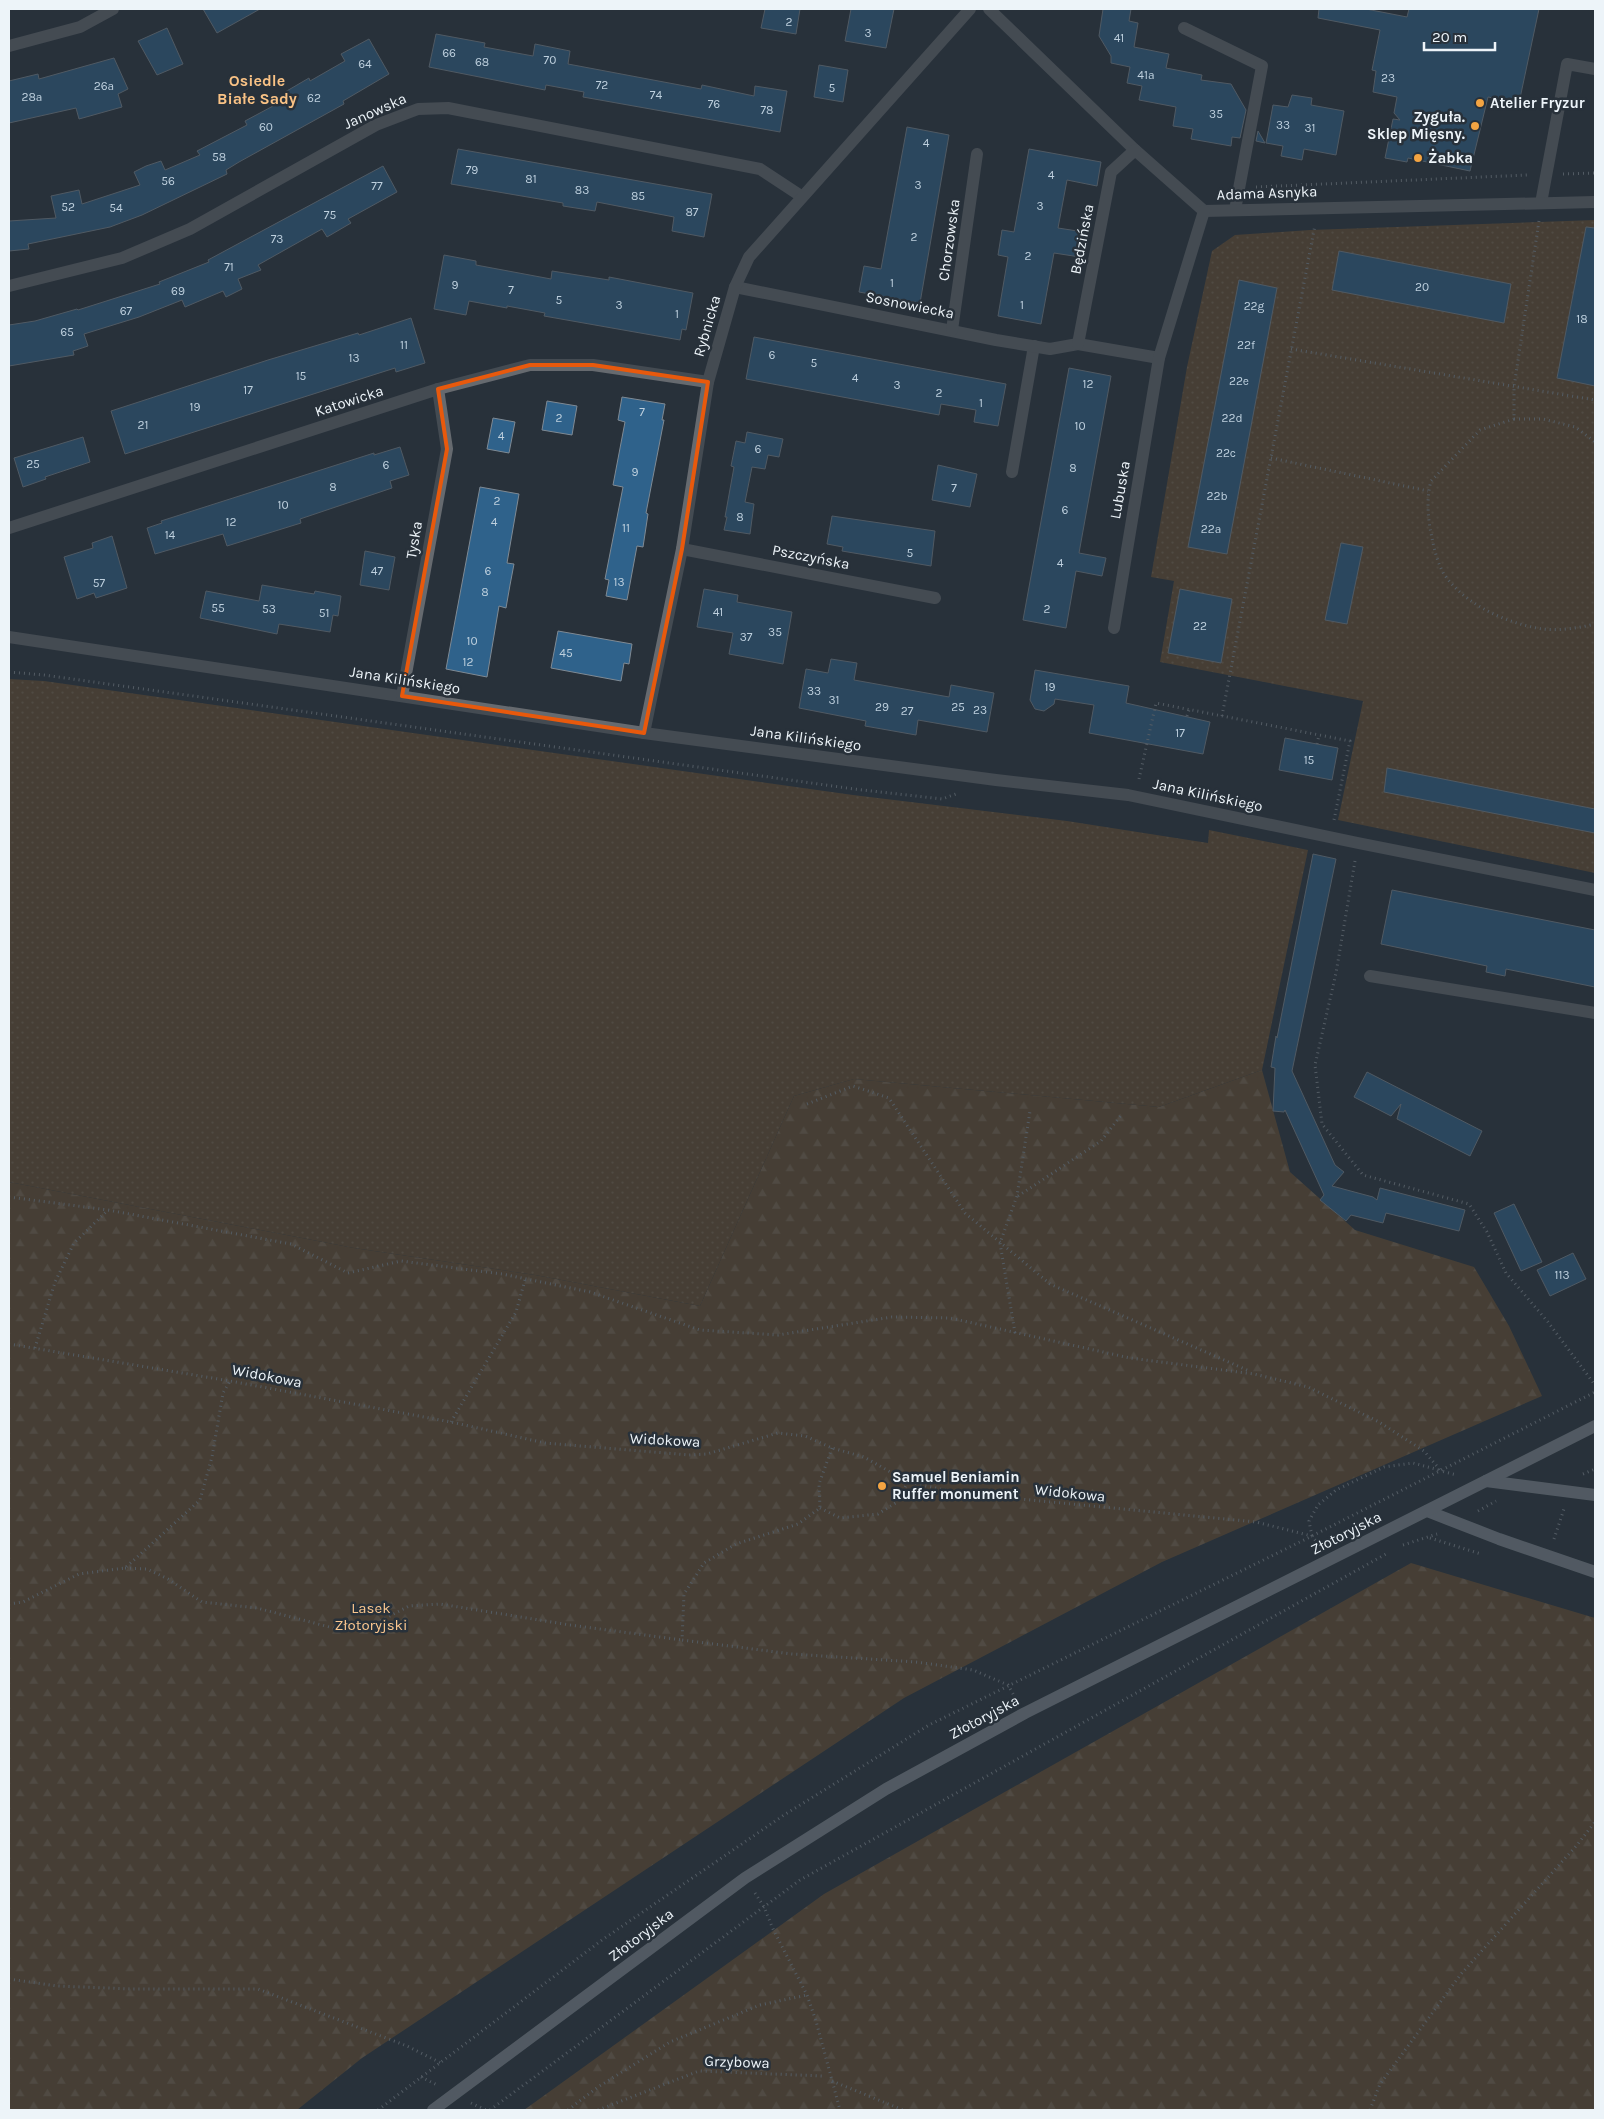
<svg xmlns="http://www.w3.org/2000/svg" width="1604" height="2119" font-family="Karla,sans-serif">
	<defs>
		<pattern id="forest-firs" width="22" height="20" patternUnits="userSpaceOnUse" patternTransform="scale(1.25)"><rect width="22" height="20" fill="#6b4f2f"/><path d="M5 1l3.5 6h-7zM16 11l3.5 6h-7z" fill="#80694e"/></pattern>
		<pattern id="park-dots" width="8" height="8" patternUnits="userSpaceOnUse" patternTransform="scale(1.25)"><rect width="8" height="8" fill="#6b4f2f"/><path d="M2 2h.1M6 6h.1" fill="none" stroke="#80694e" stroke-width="1.8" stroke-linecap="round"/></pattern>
	</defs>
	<rect width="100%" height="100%" fill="#28313a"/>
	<g fill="url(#forest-firs)">
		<path d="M1262 1070 1290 1172 1355 1230 1474 1267 1509 1326 1542 1396 1162 1562 904 1698 362 2058 297 2110H9V1182L354 1248 535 1275 700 1306 794 1096 854 1079 1159 1107Z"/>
		<path d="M1411 1563 1595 1618V2110H524L824 1894Z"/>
	</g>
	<g fill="url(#park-dots)">
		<path d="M1595 220V873L1338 820 1363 701 1160 662 1174 581 1151 577 1187 367 1212 251 1235 235 1310 230Z"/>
		<path d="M9 679 44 681 853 795 1067 821 1208 843 1209 830 1308 850 1262 1070 1159 1107 854 1079 794 1096 700 1306 535 1275 354 1248 9 1182Z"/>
	</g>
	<g fill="#2f628b" stroke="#7f8a94">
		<path d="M203 9H260L217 33Z"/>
		<path d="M765 9H800L796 34 761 28Z"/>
		<path d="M851 9H894L886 48 845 41Z"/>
		<path d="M1103 9H1131L1129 21 1138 23 1134 47 1169 54 1166 68 1202 75 1201 80 1231 84 1246 110 1240 138 1232 137 1231 146 1191 139 1193 129 1173 126 1176 107 1139 100 1142 86 1127 83 1130 67 1111 63V56L1099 36Z"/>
		<path d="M1319 9H1366L1407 17 1409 9H1539L1519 103 1488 97 1470 171 1408 158 1407 162 1385 158 1393 119 1400 120 1394 113 1397 97 1373 92 1376 71 1372 70 1380 30 1318 18Z"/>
		<path d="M167 28 183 64 157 75 138 41Z"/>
		<path d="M436 34 485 43 484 47 533 56 535 44 570 51 568 64 701 89 702 85 754 96 755 86 787 91 780 132 583 97 584 92 546 85 545 90 429 67Z"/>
		<path d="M369 39 389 74 343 101 344 104 239 162 226 170 227 174 142 215 110 227 28 244 29 249 9 251V221L56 218 51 196 79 190 82 204 140 185 134 172 146 166 161 161 165 170 200 155 197 151 247 125 245 121 288 98 285 92 309 78 310 81 345 61 341 54Z"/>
		<path d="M114 58 128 89 118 94 122 107 79 119 76 108 9 123V81L38 74 39 79Z"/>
		<path d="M819 65 848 70 843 102 814 97Z"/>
		<path d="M1292 95 1312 98 1311 105 1344 111 1336 155 1304 149 1302 160 1281 156 1283 146 1266 143 1273 105 1288 107Z"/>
		<path d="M907 127 949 135 920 303 859 292 864 266 881 269Z"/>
		<path d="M1258 131 1265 143 1256 141Z"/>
		<path d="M458 149 712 194 704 237 672 231 674 217 597 202 595 211 563 206V203L451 184Z"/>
		<path d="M1029 149 1101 162 1097 186 1067 180 1058 228 1084 232 1080 257 1054 253 1041 324 998 316 1008 257 998 255 1002 230 1014 232Z"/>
		<path d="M383 166 397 192 348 219 351 223 327 237 322 229 258 265 261 270 238 279 242 289 226 297 223 291 185 307 182 300 139 317 84 334 88 346 73 351 74 355 9 366V325L35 321 77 309 78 310 160 284 159 282 209 262 208 260Z"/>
		<path d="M1586 227 1595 228V386L1557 378Z"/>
		<path d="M1339 251 1511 284 1504 323 1332 290Z"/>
		<path d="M444 255 476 261V265L551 279 552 271 609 280V277L693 293 686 330 682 329 680 340 544 316 545 313 507 306V308L469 301 466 315 434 309Z"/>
		<path d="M1239 280 1277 288 1227 554 1188 547Z"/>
		<path d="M411 318 425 363 396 372 395 368 125 454 111 411 268 360 358 333 359 335Z"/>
		<path d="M754 337 1006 384 998 426 974 422 976 410 941 404 939 415 746 379Z"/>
		<path d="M1069 368 1111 376 1079 553 1106 558 1102 576 1076 571 1066 628 1023 620Z"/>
		<path d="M622 397 665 404 662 420H664L646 513 648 514 643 547 637 546 627 600 606 596 609 580 605 579 623 487 613 485 625 422 618 420Z"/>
		<path d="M547 401 577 406 572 435 542 430Z"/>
		<path d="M493 418 515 422 509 453 487 449Z"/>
		<path d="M747 432 783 439 779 457 768 455 765 469 752 467 745 502 754 504 750 534 724 530 727 517H725L734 467 731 466 736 441 745 443Z"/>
		<path d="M83 437 90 462 45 477 46 479 23 487 14 458Z"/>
		<path d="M400 447 409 475 390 481 392 488 300 519 301 523 227 546 223 534 155 554 147 528 162 523 161 521 374 453V455Z"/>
		<path d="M938 465 977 474 970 507 932 500Z"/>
		<path d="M480 487 519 494 507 563 514 564 510 585 506 608 499 606 487 677 446 669Z"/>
		<path d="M832 516 935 531 931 566 842 551 843 547 827 544Z"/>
		<path d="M112 536 127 588 96 598 94 593 77 599 64 557 93 548 92 543Z"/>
		<path d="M1341 543 1363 547 1347 624 1325 620Z"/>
		<path d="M365 551 395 557 389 590 360 585Z"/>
		<path d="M262 585 314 594 315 591 341 596 338 616 333 615 330 632 279 624 277 634 200 618 206 591 259 601Z"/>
		<path d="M704 589 738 595 737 602 792 612 783 664 729 654 733 633 697 627Z"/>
		<path d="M1180 589 1232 599 1221 663 1168 653Z"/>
		<path d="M558 631 632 644 629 664 624 663 621 681 551 668Z"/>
		<path d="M831 659 857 663 854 680 949 697 951 685 994 693 987 732 918 720 916 735 865 726 866 721 799 708 806 669 828 673Z"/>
		<path d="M1035 670 1129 686 1126 703 1210 722 1203 754 1089 733 1094 705 1055 699 1054 704 1044 711 1035 709 1030 700Z"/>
		<path d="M1285 738 1338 748 1332 780 1279 770Z"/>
		<path d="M1387 768 1595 809V833L1384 792Z"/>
		<path d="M1313 854 1336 859 1292 1071 1335 1165 1344 1172 1332 1186 1373 1197 1377 1200 1380 1188 1465 1210 1459 1231 1386 1213 1383 1223 1351 1215 1346 1221 1320 1200 1324 1195 1285 1110 1284 1112 1273 1111 1275 1068 1271 1067 1276 1036 1277 1038Z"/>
		<path d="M1392 890 1595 930V987L1506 969 1505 976 1486 972 1487 966 1381 944Z"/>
		<path d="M1367 1072 1482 1131 1470 1156 1397 1119 1401 1104 1391 1116 1354 1097Z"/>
		<path d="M1514 1204 1542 1262 1521 1271 1494 1213Z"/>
		<path d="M1573 1253 1586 1279 1550 1296 1537 1270Z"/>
	</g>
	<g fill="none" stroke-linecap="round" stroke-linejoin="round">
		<g stroke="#878f96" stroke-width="3" stroke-dasharray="1 4" stroke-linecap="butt">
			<path d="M1563 174 1595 173"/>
			<path d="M1256 187 1527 175"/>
			<path d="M1539 221 1514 387V419L1480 430 1431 481C1426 499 1428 520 1432 538 1434 549 1438 564 1444 574 1465 605 1506 623 1542 629 1559 631 1579 628 1595 624"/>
			<path d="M1291 349 1595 400"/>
			<path d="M1514 419H1543L1575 427 1595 442"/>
			<path d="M1271 458 1428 491"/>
			<path d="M9 672 44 675 854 789 942 799 956 794"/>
			<path d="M1187 716 1189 710"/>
			<path d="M1222 716 1315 225"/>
			<path d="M1317 744 1319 735"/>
			<path d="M1139 779 1156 703 1350 741 1334 820"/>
			<path d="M1355 861 1336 973 1315 1065 1322 1124 1363 1175 1469 1204 1487 1232 1506 1273 1548 1322 1595 1385"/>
			<path d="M807 1104 853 1086 889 1098 965 1213 1050 1284 1249 1371"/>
			<path d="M1018 1196 1101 1141 1122 1114"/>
			<path d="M9 1197 108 1210 291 1244 348 1273 401 1261 502 1274 590 1292 700 1330 778 1335 892 1317 950 1318 1130 1358 1254 1374 1308 1387 1379 1422 1424 1451 1441 1471 1457 1475"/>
			<path d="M1015 1333 1000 1243 1017 1196 1030 1111"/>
			<path d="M9 1344 230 1381 451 1422 545 1443 689 1455 707 1454 778 1433 805 1436 832 1448 864 1457 908 1482 959 1493 1256 1522 1312 1536 1319 1545"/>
			<path d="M35 1348 55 1282 74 1243 108 1210"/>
			<path d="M451 1422 516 1312 525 1280"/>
			<path d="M832 1448 819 1484 820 1508 798 1524 736 1544 704 1563 684 1594 682 1640 792 1654 916 1662 973 1670 1008 1685 1016 1699"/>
			<path d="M1583 1474 1595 1469"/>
			<path d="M820 1508 840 1518 878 1514 897 1502 908 1482"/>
			<path d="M1478 1511 1496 1501"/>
			<path d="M1312 1536 1309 1521 1318 1505 1336 1490 1384 1467 1413 1463 1439 1470"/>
			<path d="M1430 1538 1481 1554"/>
			<path d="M1554 1539 1564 1509"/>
			<path d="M1403 1545 1437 1534"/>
			<path d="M125 1568 147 1569 168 1579 202 1602 257 1608 337 1629 363 1630 409 1606 440 1604 570 1625 682 1640"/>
			<path d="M9 1604 23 1602 79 1574 125 1568 200 1500 212 1457 223 1393 230 1381"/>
			<path d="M755 1893 764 1907 773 1929 807 1995 816 2021 840 2110"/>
			<path d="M9 1979 57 1986 132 1989H258L407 2046 441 2063"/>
			<path d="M421 2077 437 2085"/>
			<path d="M832 2081 903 2110"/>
			<path d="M471 2103 486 2110"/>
			<path d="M378 2110 602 1940 784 1815 929 1725 1312 1536 1595 1392"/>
			<path d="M490 2110 800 1880 1386 1554"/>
			<path d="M568 2110 598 2087 670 2042 760 2005 807 1995"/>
			<path d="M598 2110 699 2071 823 2076"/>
			<path d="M1370 2110 1380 2084 1461 1974 1577 1845 1595 1822"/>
		</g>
		<g stroke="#666a6f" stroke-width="12">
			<path d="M1184 28 1262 66 1235 210"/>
			<path d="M1541 203 1567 64 1595 69"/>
			<path d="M1012 472 1034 346"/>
			<path d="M1370 976 1595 1013"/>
		</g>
		<g stroke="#666a6f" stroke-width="12">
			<path d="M989 9 1135 150 1204 211 1595 202"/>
			<path d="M9 46 80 27 113 9"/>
			<path d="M9 286 122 258 190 229 376 125 418 109 448 108 760 169 801 196"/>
			<path d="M735 287 996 340 1050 349 1078 344 1159 358"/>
			<path d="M952 330 977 154"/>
			<path d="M1078 344 1111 172 1135 150"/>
			<path d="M9 528 438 389 530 365H593L708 382"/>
			<path d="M682 549 935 598"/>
			<path d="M1114 628 1159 358 1204 211"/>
			<path d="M9 637 644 733 996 780 1128 795 1358 843 1595 890"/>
			<path d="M402 696 447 449 438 389"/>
			<path d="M644 733 682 549 708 382 735 287 749 257 970 9"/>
		</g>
		<g stroke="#838b92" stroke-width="12">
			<path d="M1486 1481 1595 1495"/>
			<path d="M1427 1511 1499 1539 1595 1572"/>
			<path d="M433 2110 745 1878 886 1789 1025 1713 1595 1426"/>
		</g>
	</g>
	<path d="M0 0H1604V2119H0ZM530 365H593L708 382 682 549 644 733 402 696 447 449 438 389Z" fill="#28313a" fill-opacity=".55" fill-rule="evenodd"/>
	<path fill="none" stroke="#e8590c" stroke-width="4" stroke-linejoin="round" d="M530 365H593L708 382 682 549 644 733 402 696 447 449 438 389Z"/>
	<g fill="#f3a442" stroke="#28313a" stroke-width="2">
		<circle cx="1480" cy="103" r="5"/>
		<circle cx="1475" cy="126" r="5"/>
		<circle cx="1418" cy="158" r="5"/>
		<circle cx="882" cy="1486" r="5"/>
	</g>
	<g text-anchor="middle" stroke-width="5" stroke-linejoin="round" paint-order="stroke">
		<g font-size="12" fill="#bed0de">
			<text x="789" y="26">2</text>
			<text x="868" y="37">3</text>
			<text x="1119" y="42">41</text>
			<text x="449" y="57">66</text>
			<text x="550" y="64">70</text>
			<text x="482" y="66">68</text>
			<text x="365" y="68">64</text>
			<text x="1146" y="79">41a</text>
			<text x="1388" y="82">23</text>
			<text x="602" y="89">72</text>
			<text x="104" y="90">26a</text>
			<text x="832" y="92">5</text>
			<text x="656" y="99">74</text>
			<text x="32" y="101">28a</text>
			<text x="314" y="102">62</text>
			<text x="714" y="108">76</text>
			<text x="767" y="114">78</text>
			<text x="1216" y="118">35</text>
			<text x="1283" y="129">33</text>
			<text x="266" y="131">60</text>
			<text x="1310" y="132">31</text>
			<text x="926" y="147">4</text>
			<text x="219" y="161">58</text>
			<text x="472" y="174">79</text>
			<text x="1051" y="179">4</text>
			<text x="531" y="183">81</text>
			<text x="168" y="185">56</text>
			<text x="918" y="189">3</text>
			<text x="377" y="190">77</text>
			<text x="582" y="194">83</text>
			<text x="638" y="200">85</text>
			<text x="1040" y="210">3</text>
			<text x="68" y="211">52</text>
			<text x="116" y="212">54</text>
			<text x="692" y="216">87</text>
			<text x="330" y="219">75</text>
			<text x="914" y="241">2</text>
			<text x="277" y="243">73</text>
			<text x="1028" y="260">2</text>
			<text x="229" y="271">71</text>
			<text x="892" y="287">1</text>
			<text x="455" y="289">9</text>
			<text x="1422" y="291">20</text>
			<text x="511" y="294">7</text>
			<text x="178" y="295">69</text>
			<text x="559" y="304">5</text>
			<text x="619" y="309">3</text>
			<text x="1022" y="309">1</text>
			<text x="1254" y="310">22g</text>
			<text x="126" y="315">67</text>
			<text x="677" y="318">1</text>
			<text x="1582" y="323">18</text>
			<text x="67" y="336">65</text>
			<text x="404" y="349">11</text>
			<text x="1246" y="349">22f</text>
			<text x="772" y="359">6</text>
			<text x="354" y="362">13</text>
			<text x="814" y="367">5</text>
			<text x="301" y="380">15</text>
			<text x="855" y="382">4</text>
			<text x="1239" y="385">22e</text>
			<text x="1088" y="388">12</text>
			<text x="897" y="389">3</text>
			<text x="248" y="394">17</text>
			<text x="939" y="397">2</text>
			<text x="981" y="407">1</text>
			<text x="195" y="411">19</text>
			<text x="642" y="416">7</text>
			<text x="559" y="422">2</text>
			<text x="1232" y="422">22d</text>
			<text x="143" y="429">21</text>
			<text x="1080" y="430">10</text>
			<text x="501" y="440">4</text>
			<text x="758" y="453">6</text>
			<text x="1226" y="457">22c</text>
			<text x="33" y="468">25</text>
			<text x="386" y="469">6</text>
			<text x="1073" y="472">8</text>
			<text x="635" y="476">9</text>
			<text x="333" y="491">8</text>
			<text x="954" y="492">7</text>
			<text x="1217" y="500">22b</text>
			<text x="497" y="505">2</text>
			<text x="283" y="509">10</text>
			<text x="1065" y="514">6</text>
			<text x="740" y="521">8</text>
			<text x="231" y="526">12</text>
			<text x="494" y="526">4</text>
			<text x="626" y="532">11</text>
			<text x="1211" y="533">22a</text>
			<text x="170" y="539">14</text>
			<text x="910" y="557">5</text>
			<text x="1060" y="567">4</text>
			<text x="377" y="575">47</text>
			<text x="488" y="575">6</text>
			<text x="619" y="586">13</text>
			<text x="99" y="587">57</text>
			<text x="485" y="596">8</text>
			<text x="218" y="612">55</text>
			<text x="269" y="613">53</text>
			<text x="1047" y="613">2</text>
			<text x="718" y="616">41</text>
			<text x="324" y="617">51</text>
			<text x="1200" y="630">22</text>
			<text x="775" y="636">35</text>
			<text x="746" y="641">37</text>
			<text x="472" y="645">10</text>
			<text x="566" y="657">45</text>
			<text x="468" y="666">12</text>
			<text x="1050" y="691">19</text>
			<text x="814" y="695">33</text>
			<text x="834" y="704">31</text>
			<text x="882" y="711">29</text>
			<text x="958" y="711">25</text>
			<text x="980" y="714">23</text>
			<text x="907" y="715">27</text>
			<text x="1180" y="737">17</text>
			<text x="1309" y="764">15</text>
			<text x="1562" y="1279">113</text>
		</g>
		<g font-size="15" font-weight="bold" fill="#edf4f9" stroke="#28313a" text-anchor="start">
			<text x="1490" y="108">Atelier Fryzur</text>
			<text x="1465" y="122" text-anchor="end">Zyguła.<tspan x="1465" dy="17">Sklep Mięsny.</tspan></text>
			<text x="1428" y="163">Żabka</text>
			<text x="892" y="1482">Samuel Beniamin<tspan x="892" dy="17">Ruffer monument</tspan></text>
		</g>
		<g font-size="15" fill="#edf4f9" stroke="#28313a">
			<text transform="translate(375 111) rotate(-24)" y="5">Janowska</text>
			<text transform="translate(1267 193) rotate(-2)" y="5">Adama Asnyka</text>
			<text transform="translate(1082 239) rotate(-79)" y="5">Będzińska</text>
			<text transform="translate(949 240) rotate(-82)" y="5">Chorzowska</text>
			<text transform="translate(910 305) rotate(11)" y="5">Sosnowiecka</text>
			<text transform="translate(707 326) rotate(-74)" y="5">Rybnicka</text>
			<text transform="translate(349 401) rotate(-18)" y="5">Katowicka</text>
			<text transform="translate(1120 490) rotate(-80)" y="5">Lubuska</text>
			<text transform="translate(414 540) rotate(-80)" y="5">Tyska</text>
			<text transform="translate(811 557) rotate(11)" y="5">Pszczyńska</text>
			<text transform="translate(405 680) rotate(9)" y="5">Jana Kilińskiego</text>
			<text transform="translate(806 738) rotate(8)" y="5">Jana Kilińskiego</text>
			<text transform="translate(1208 795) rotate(12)" y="5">Jana Kilińskiego</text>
			<text transform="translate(267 1376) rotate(11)" y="5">Widokowa</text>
			<text transform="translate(665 1440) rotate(3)" y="5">Widokowa</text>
			<text transform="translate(1070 1493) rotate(6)" y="5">Widokowa</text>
			<text transform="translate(1346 1533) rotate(-27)" y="5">Złotoryjska</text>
			<text transform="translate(984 1717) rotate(-28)" y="5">Złotoryjska</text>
			<text transform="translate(641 1935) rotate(-37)" y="5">Złotoryjska</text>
			<text transform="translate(737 2062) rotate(2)" y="5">Grzybowa</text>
		</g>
		<g font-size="15" fill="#fbc78f" stroke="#28313a">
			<text x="371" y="1613">Lasek<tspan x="371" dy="17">Złotoryjski</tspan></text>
		</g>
		<g font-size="16" font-weight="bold" fill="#f9c285" stroke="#28313a">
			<text x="257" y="86">Osiedle<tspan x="257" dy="18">Białe Sady</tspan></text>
		</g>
	</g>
	<rect width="1604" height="2119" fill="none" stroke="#edf4f9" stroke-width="20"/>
	<path d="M1424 42v8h71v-8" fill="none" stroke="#edf4f9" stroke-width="2.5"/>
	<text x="1432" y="42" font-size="15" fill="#edf4f9" stroke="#28313a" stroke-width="4" paint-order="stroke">20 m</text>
</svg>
